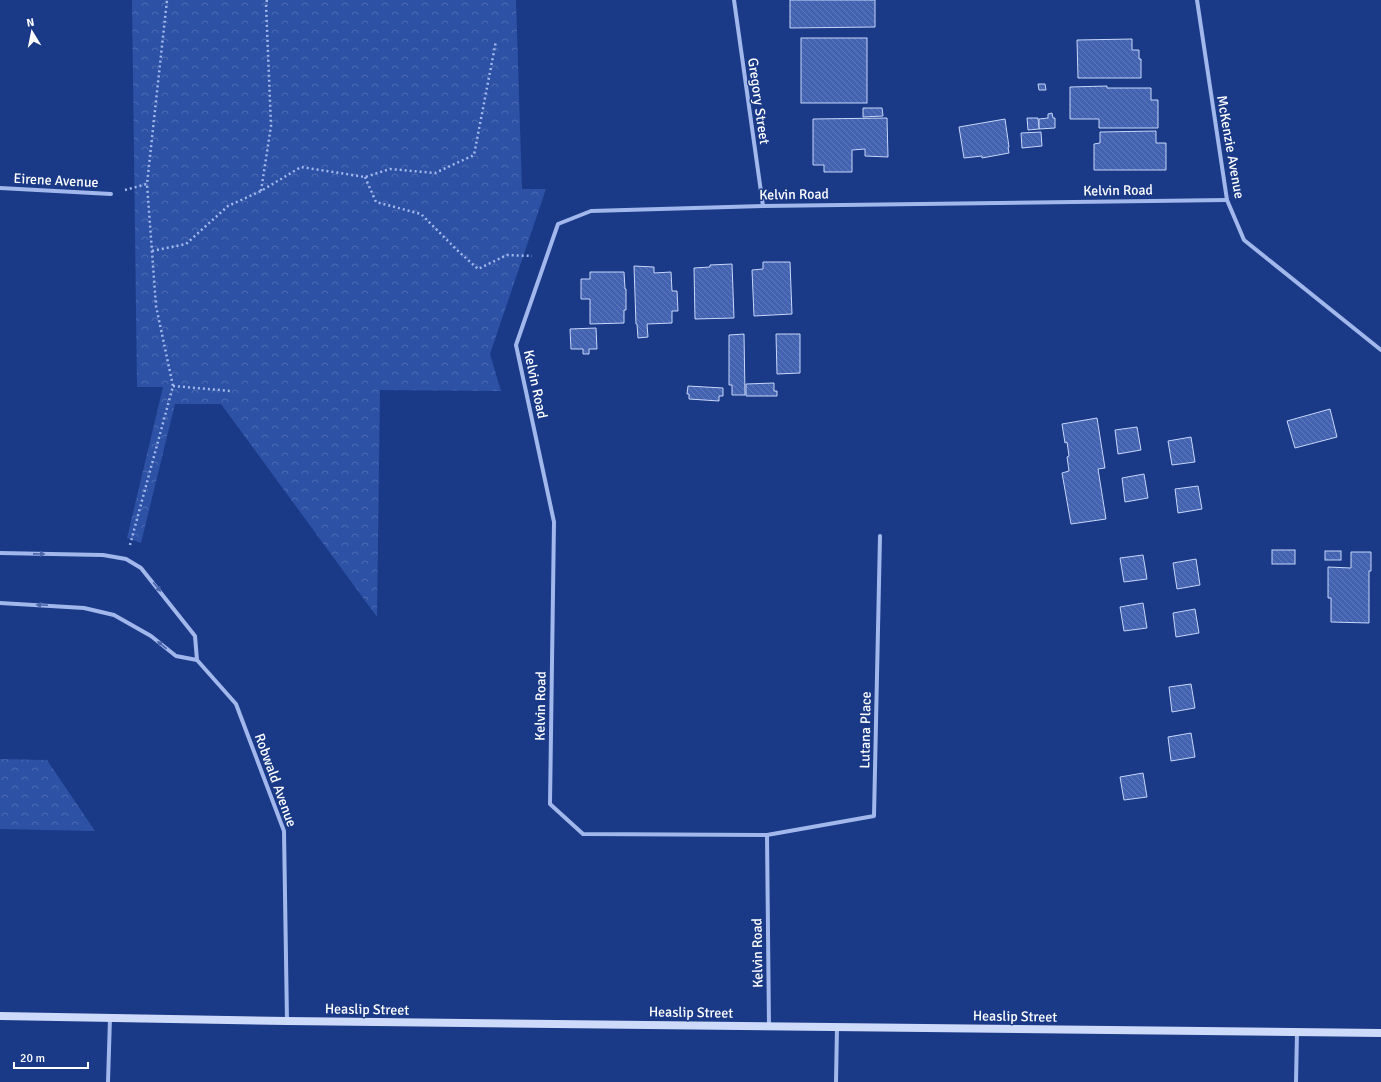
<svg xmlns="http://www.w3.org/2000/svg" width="1381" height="1082" font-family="Signika,sans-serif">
	<defs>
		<pattern id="forest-crowns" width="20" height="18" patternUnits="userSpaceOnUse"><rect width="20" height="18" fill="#2d51a5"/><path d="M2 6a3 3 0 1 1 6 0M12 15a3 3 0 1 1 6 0" fill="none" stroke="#4c6bb2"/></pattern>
		<pattern id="building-back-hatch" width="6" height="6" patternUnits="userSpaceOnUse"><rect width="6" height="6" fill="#4362b0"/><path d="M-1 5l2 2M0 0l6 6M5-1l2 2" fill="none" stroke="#5f7abc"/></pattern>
	</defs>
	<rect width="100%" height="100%" fill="#1a3987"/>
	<g fill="url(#forest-crowns)">
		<path d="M132 0H516L522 189H546L490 354 501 391 380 390 377 617 221 404H175L141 543 127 538 163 387H137Z"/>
		<path d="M0 759 47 760 95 831 0 829Z"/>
	</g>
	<g fill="url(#building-back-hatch)" stroke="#c7d6f9">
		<path d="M790 0H875V27L790 28Z"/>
		<rect x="801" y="38" width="66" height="65"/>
		<path d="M1132 39V50H1139V59H1141V78H1078L1077 40Z"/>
		<path d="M1038 84H1045L1046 90H1039Z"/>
		<path d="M1107 86V88H1151V100H1158V128H1099V119H1070V87Z"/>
		<path d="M863 108H882L883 116 863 117Z"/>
		<path d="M1052 113 1053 118H1055V128L1039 129V119L1048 118V114Z"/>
		<path d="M887 118 888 157 865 156V149L852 150V172H824V165H813V119Z"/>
		<path d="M1027 118H1038L1039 129 1028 130Z"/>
		<path d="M1005 119 1009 147H1008L1009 153 982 158V156L964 158 959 127Z"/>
		<path d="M1156 131V143H1166V170H1094V144L1100 143V132Z"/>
		<path d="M1041 132 1042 146 1022 148 1021 133Z"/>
		<path d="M763 262H790L792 314 754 316 752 270 763 269Z"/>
		<path d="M732 264 734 318 695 319 694 268 710 267V265Z"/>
		<path d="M634 266 654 267V273L671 272 672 291H677L678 311H672V323L647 324 648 337 638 338 637 324H636Z"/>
		<path d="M590 272H624L625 289H626V310H624V323L590 324V299H581V279H590Z"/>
		<path d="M596 328 597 349H589V354H583V349H571L570 329Z"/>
		<path d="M744 334 745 395H732V385H729V335Z"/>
		<path d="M776 334H800V373L777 374Z"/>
		<path d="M774 383V391H777V396H746V384Z"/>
		<path d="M688 386 723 388V396H719V401L689 399V394H687Z"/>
		<path d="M1330 409 1337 437 1295 448 1287 421Z"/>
		<path d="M1097 418 1105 468 1098 469 1106 519 1071 524 1062 473 1069 471 1067 457 1069 456 1067 442 1065 443 1062 424Z"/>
		<path d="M1137 427 1141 450 1118 454 1115 430Z"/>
		<path d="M1191 437 1195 462 1172 465 1168 441Z"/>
		<path d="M1144 474 1148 498 1125 502 1122 478Z"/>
		<path d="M1198 486 1202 509 1178 513 1175 489Z"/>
		<rect x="1272" y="550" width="23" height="14"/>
		<rect x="1325" y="551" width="16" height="9"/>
		<path d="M1351 552H1371V571H1369V623L1331 622V598H1328V567L1351 568Z"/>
		<path d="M1143 555 1147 579 1124 582 1120 558Z"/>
		<path d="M1196 559 1200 585 1177 589 1173 563Z"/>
		<path d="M1143 603 1147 628 1124 631 1120 607Z"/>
		<path d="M1195 609 1199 633 1176 637 1173 613Z"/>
		<path d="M1191 684 1195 708 1172 712 1169 687Z"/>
		<path d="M1191 733 1195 757 1171 761 1168 737Z"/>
		<path d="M1143 773 1147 797 1124 800 1120 777Z"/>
	</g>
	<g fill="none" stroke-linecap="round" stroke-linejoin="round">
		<g stroke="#a2b8ec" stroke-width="2.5" stroke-dasharray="2 3" stroke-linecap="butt">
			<path d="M365 177 376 202 421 214 457 250 478 269 507 255 532 256"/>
			<path d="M125 190 147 184 167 0"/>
			<path d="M261 191 271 126 266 4 267 0"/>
			<path d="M152 251 186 244 228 206 261 191 301 167 365 177 390 169 435 173 474 155 496 41"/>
			<path d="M173 386 231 391"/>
			<path d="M130 545 173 386 156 306 147 184"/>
		</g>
		<g stroke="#a2b8ec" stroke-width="4">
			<path d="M734 0 763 206"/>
			<path d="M1197 0 1227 200 1244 240 1381 350"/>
			<path d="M0 188 111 194"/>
			<path d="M0 553 103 555 126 559 141 568 195 636 197 660"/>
			<path d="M0 603 84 608 114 615 151 636 176 656 197 660 236 704 284 831 287 1021"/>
			<path d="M767 835 874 816 880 536"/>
			<path d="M769 1026 767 835 583 834 550 804 554 522 516 345 558 224 591 211 763 206 1227 200"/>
			<path d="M108 1082 110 1018"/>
			<path d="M836 1082 837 1027"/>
			<path d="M1296 1082 1297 1032"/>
		</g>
		<path stroke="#cedaf9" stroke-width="8" d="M0 1016 287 1021 1381 1033"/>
	</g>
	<defs><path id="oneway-solid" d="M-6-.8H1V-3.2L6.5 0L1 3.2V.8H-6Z"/></defs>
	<g fill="#4a65aa">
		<use href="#oneway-solid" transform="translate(39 554) rotate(1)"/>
		<use href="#oneway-solid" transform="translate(157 587) rotate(51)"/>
		<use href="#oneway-solid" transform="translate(42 605) rotate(-177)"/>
		<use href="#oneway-solid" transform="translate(162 645) rotate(-141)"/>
	</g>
	<g text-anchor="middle" stroke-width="3" stroke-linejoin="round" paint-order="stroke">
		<g font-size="14" fill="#fff" stroke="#1a3987">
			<text transform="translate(759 101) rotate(82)" y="5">Gregory Street</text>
			<text transform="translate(1231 147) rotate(80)" y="5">McKenzie Avenue</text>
			<text transform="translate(56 180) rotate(3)" y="5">Eirene Avenue</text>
			<text transform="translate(1118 190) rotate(-1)" y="5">Kelvin Road</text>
			<text transform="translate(794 194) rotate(-1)" y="5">Kelvin Road</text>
			<text transform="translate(536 384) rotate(78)" y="5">Kelvin Road</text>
			<text transform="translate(540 706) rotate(-89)" y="5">Kelvin Road</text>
			<text transform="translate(865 730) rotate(-89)" y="5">Lutana Place</text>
			<text transform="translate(276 780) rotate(70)" y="5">Robwald Avenue</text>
			<text transform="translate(757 953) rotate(-91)" y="5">Kelvin Road</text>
			<text transform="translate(367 1009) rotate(1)" y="5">Heaslip Street</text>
			<text transform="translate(691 1012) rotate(1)" y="5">Heaslip Street</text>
			<text transform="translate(1015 1016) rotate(1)" y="5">Heaslip Street</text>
		</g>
	</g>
	<g transform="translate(32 32) rotate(350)" stroke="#1a3987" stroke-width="3" paint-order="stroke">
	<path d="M0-3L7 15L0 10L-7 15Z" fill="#ffffff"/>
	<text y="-6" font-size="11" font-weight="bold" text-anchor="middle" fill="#ffffff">N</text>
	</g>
	<path d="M14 1062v6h74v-6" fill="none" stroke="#ffffff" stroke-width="2"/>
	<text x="20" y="1062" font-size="12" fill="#ffffff" stroke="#1a3987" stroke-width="3" paint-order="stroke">20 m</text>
</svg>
